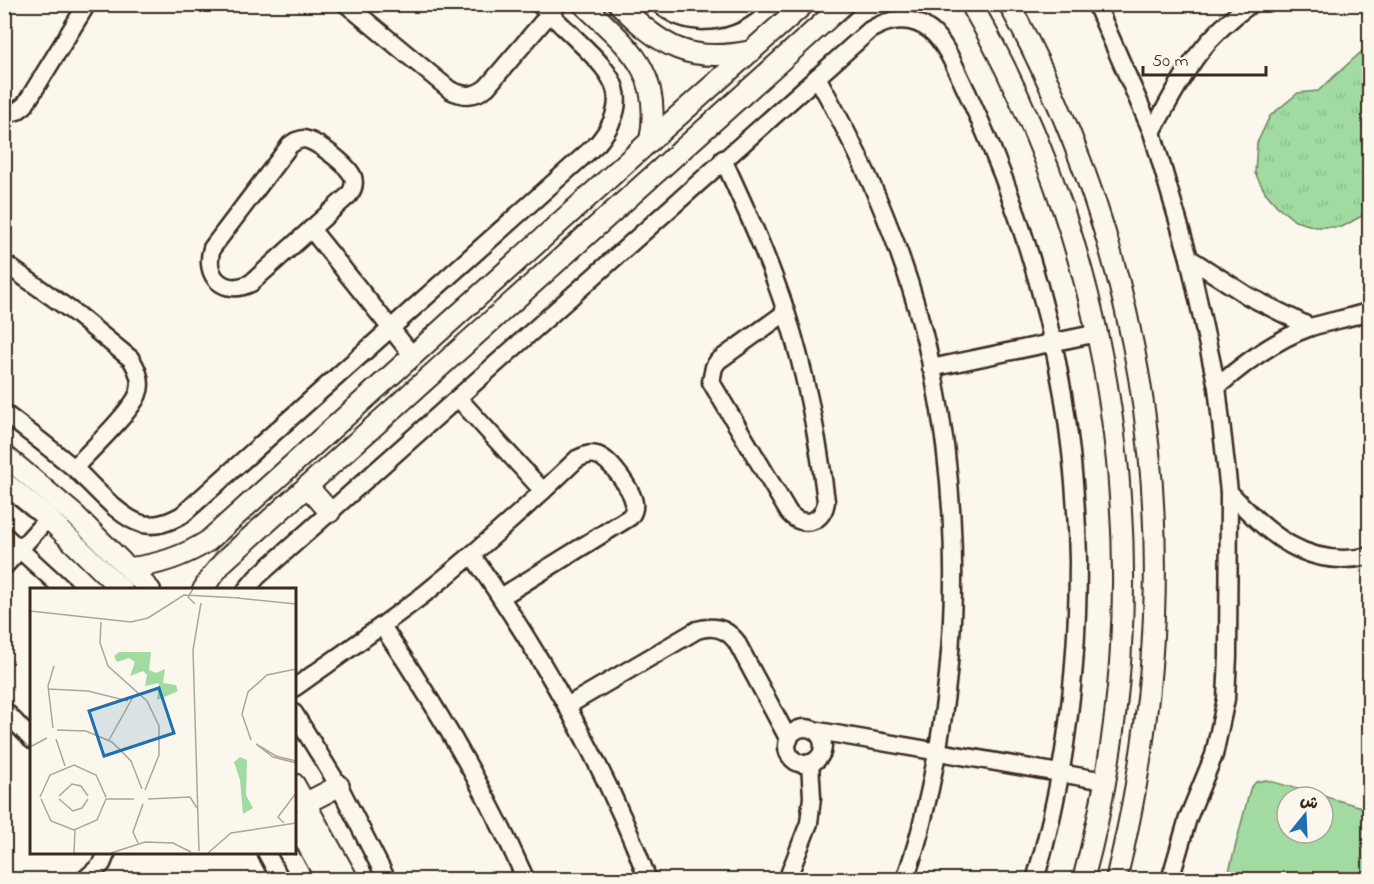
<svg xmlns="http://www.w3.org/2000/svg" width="1374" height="884" font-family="'Indie Flower','Playpen Sans Arabic',sans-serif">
	<defs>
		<pattern id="grass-tufts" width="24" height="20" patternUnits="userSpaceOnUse" patternTransform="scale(1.5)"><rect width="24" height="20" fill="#a1dba1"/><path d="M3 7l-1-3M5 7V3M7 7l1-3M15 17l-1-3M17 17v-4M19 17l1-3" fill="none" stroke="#8cbc8a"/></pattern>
	</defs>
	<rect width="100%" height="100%" fill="#fbf7ec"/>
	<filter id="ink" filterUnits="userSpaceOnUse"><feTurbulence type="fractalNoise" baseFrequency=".0167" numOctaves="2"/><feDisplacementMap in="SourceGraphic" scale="12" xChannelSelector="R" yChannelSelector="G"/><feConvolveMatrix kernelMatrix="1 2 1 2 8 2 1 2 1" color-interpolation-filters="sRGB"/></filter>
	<g filter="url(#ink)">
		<path fill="url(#grass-tufts)" stroke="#6e8260" stroke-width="1.5" d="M1369 45V212L1342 227H1316L1295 221 1277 206 1265 192 1255 173 1257 143 1270 116 1298 93 1318 91Z"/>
		<path fill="#a1dba1" stroke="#6e8260" stroke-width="1.5" fill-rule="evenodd" d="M1266 780 1369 809V879H1227L1250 789 1256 782ZM1287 797H1323V833H1287Z"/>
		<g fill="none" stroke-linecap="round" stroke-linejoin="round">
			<g stroke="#3b2a1e" stroke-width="21">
				<g id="minor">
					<path d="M346 4 450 90C464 97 475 97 487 87L558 4"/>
					<path d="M659 4C685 27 724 26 750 4"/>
					<path d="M1096 4 1152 132 1189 258 1217 387 1229 492 1228 656 1226 699 1214 755 1188 818 1170 880"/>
					<path d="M817 77C842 122 866 168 885 216 963 406 972 624 922 823 918 842 911 861 905 880"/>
					<path d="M4 115 17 111 25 105 87 4"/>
					<path d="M1152 132C1182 78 1198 41 1251 4"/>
					<path d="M303 139C316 140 348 165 353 177 355 184 353 190 349 195L251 283C224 296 203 277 212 248L290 145 296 141Z"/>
					<path d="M723 159C746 209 769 259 786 312 806 374 818 437 826 501 824 522 803 529 789 513L711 382 714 367 718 361 786 312"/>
					<path d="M311 229 413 356"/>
					<path d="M1189 258 1248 296 1310 327"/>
					<path d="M4 263 76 314 131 359C138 370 143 382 138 394 132 411 88 453 74 468"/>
					<path d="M931 368 1098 333"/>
					<path d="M1217 387C1244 363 1276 339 1311 327 1330 321 1350 318 1370 311"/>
					<path d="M458 398 543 491"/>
					<path d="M4 413C28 431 51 449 74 468 93 485 118 517 142 524 157 527 169 522 182 515L598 143C633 100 615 76 580 43 567 30 553 17 539 4"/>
					<path d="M1229 492C1269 534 1306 570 1370 556"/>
					<path d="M4 535 64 590"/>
					<path d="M472 555C542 656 605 764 648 880"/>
					<path d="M4 567 48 518"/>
					<path d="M246 590 257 577 870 30C890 18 911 15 931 31 946 43 958 74 967 92 1012 188 1045 289 1063 394 1072 449 1077 505 1078 560 1078 667 1066 777 1035 880"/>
					<path d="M382 626C438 708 485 788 526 880"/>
					<path d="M294 688C339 656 384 625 427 592 479 550 529 505 577 459 583 456 589 453 596 455 609 457 632 490 634 503 635 509 633 513 630 517L501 597"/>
					<path d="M567 706 697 630C713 625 726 628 736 641L789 740"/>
					<path d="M4 710 32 740"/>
					<path d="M294 713 339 786 387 880"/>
					<circle cx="805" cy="746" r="18"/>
					<path d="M813 730 1105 781"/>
					<path d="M266 852 281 880"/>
					<path d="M84 880 102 864 107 852"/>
					<path d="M787 880 809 823 812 797 810 763"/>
				</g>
			</g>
			<g stroke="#3b2a1e" stroke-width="24">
				<g id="tertiary">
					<path d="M583 4C629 48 663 71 650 141"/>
					<path d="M619 4C661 47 690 64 751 51"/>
					<path d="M971 4C1122 267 1163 587 1083 880"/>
					<path d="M1009 4C1159 282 1191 574 1116 880"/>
					<path d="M4 455 76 516 150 590"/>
					<path d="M4 482 48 518 122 590"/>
					<path d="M307 486 330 512"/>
					<path d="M129 568C159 565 183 557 208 541L650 141 804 4"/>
					<path d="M203 590 211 577 224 561 844 4"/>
					<path d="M294 784 348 880"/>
					<path d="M306 803 339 786"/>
					<path d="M294 820 327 880"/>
				</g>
			</g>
			<use href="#minor" stroke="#fbf7ec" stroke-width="16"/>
			<use href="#tertiary" stroke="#fbf7ec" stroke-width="20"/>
		</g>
	</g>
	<g transform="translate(30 588)">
		<rect width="266" height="266" fill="#fbf7ec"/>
		<path d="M89 64H121L119 82 126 85 135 81 133 95 146 97 148 103 127 112 129 95 115 98 117 87 113 83 100 88 105 74 99 70 87 74 84 68Z" fill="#a1dba1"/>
		<path d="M210 169 217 172 216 207 223 220 213 226 210 192 204 174Z" fill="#a1dba1"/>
		<path fill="none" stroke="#aea59a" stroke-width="1.5" d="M163 1 158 9 165 16M207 10 266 16M0 23 101 34 118 30 154 7 210 10M71 34 70 55 78 78 117 113 129 138V167L115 202M18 101 58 103 98 113M23 140 18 98 24 78M27 142 56 143 82 154 101 173 112 201M26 151 35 178M79 152 103 109 108 106M221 152 212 126 218 104 237 87 266 81M0 159 17 150M266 173 246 168 226 156 243 169 266 175M29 208 42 196 51 198 58 208M10 209 20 187 44 177 66 187 76 209M11 211 21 233 44 242 67 232 76 211H104M29 211 43 223 52 220 58 211M118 211 160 209 167 220M254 235 248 229 266 205M108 255 103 244 113 216M169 263 163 62 171 15M44 265 45 242M81 265 115 254 143 255 161 264M178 265 201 245 266 235"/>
		<path fill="#1f6fb2" fill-opacity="0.15" stroke="#1f6fb2" stroke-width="3" d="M129 100 144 145 74 168 59 123Z"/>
		<rect width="266" height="266" fill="none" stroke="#3b2a1e" stroke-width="3"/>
	</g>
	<rect width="1374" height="884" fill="none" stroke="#fbf7ec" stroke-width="24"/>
	<rect x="12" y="12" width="1350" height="860" fill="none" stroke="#3b2a1e" stroke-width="2" filter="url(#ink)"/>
	<g transform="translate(1305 815) rotate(18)"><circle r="28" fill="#fbf7ec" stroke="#aea59a" stroke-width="1.5"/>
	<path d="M0-4.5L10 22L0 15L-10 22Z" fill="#1f6fb2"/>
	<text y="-9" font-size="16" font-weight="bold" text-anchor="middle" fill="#3b2a1e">ش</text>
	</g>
	<path d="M1143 66v9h123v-9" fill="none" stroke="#3b2a1e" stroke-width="3"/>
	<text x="1152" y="66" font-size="18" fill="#3b2a1e" stroke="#fbf7ec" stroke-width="4.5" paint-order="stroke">50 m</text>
</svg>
